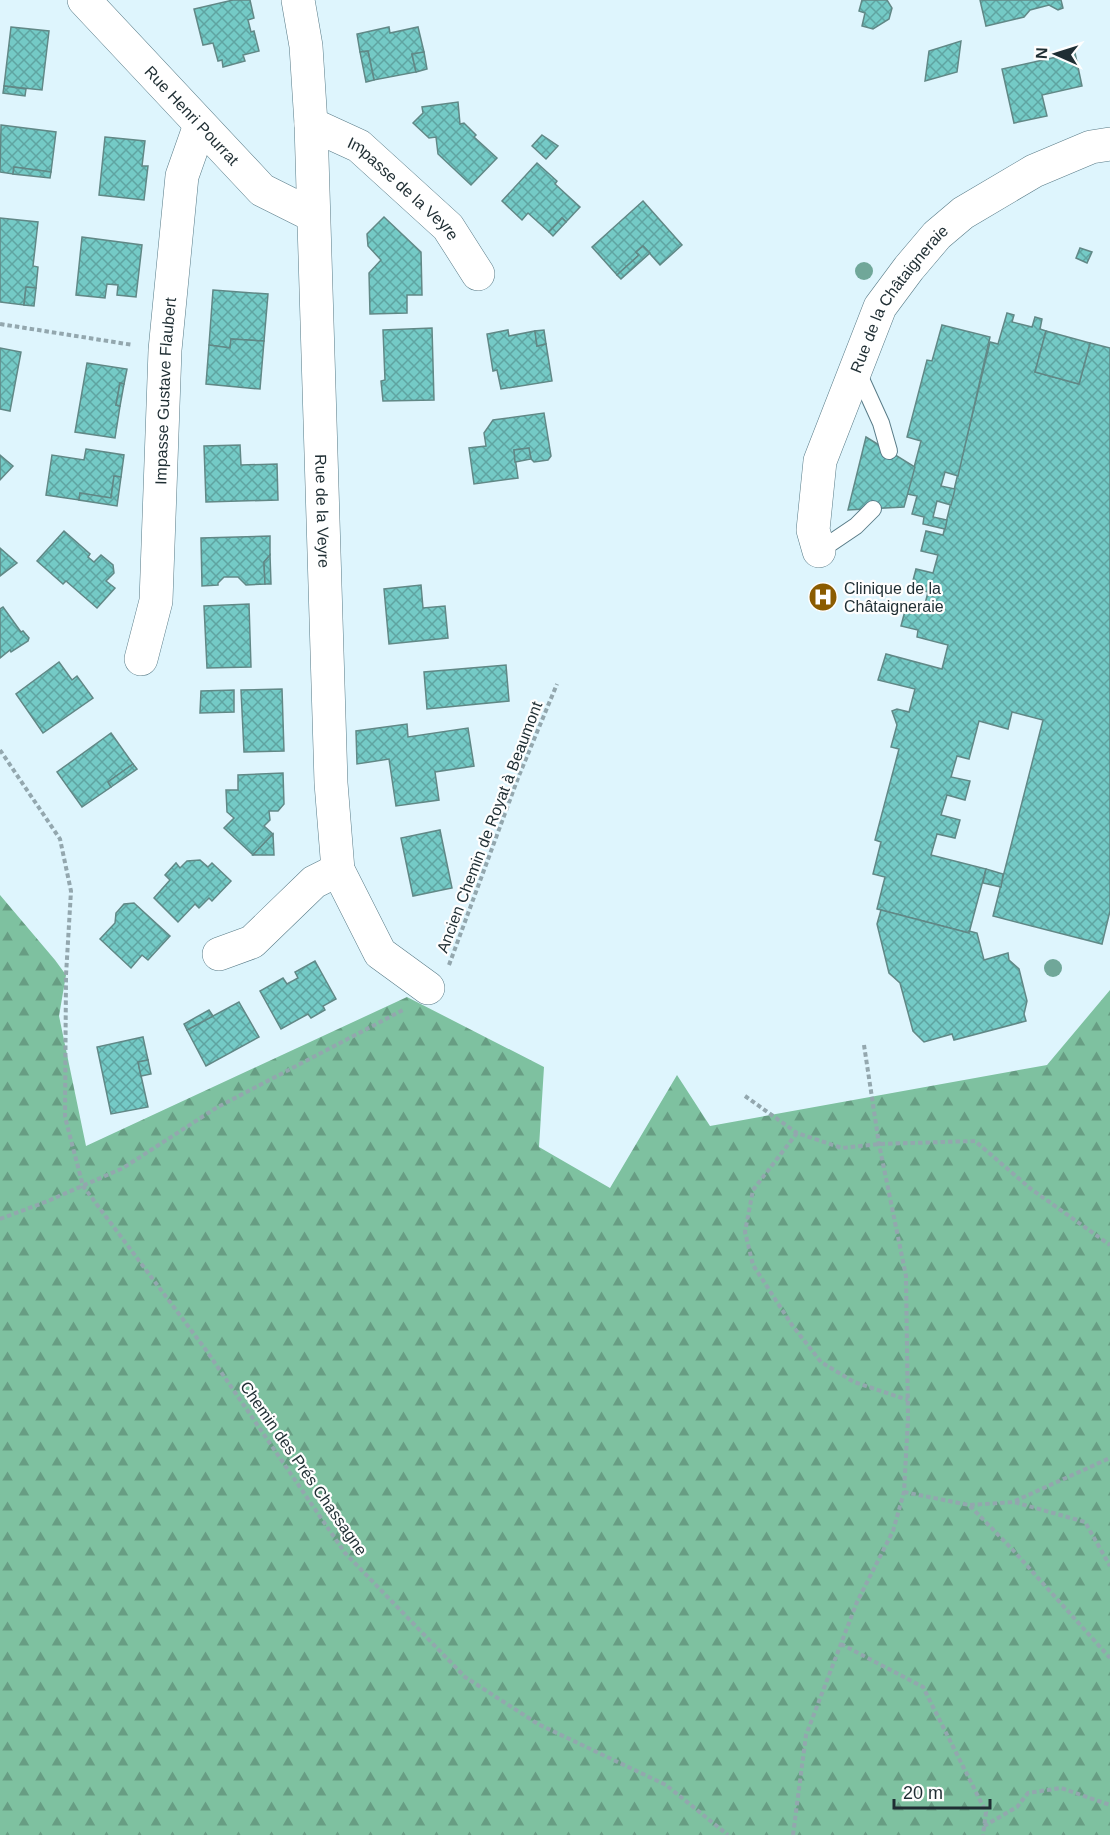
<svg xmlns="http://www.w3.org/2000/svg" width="1110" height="1835" font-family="Helvetica,sans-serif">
	<defs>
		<pattern id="forest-firs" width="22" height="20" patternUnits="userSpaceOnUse" patternTransform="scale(1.5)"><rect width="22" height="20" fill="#7ec1a0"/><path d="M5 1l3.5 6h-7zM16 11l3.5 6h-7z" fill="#679d83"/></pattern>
		<pattern id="building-cross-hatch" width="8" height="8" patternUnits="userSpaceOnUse" patternTransform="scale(1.5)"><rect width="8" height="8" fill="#74cac6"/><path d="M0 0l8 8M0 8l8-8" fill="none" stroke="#5fa4a1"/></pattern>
	</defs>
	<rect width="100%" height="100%" fill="#def5fd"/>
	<path fill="url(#forest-firs)" d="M0 895 55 960 66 975 59 1016 86 1146 407 997 544 1067 539 1147 610 1188 677 1075 710 1126 1047 1065 1110 990V1835H0Z"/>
	<g fill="url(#building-cross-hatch)" stroke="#618886" stroke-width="1.5">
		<path d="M233 0H250L254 18 248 20 251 32 254 31 259 51 243 55 245 61 223 67 222 60 218 61 213 43 203 45 194 9Z"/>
		<path d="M862 0H887L892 8 889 19 873 29 862 26 865 13 859 11Z"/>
		<path d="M980 0H1061L1063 8 1058 10 1049 5 1030 10 1024 17 986 26Z"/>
		<path d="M11 27 49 31 42 90 4 86Z"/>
		<path d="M389 27 390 33 418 27 424 52 412 54 416 72 374 80 368 51 360 52 357 34Z"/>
		<path d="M961 41 957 72 925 81 929 51Z"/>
		<path d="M368 51 374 80 366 82 360 52Z"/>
		<path d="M424 52 427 69 416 72 412 54Z"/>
		<path d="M1075 53 1082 86 1042 95 1047 116 1014 123 1002 69Z"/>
		<path d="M4 86 26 89 25 96 3 93Z"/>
		<path d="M458 102 460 124 464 123 476 135 474 137 497 158 471 185 438 154 436 137 429 138 413 123 423 113 422 107Z"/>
		<path d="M1 125 56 132 51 172 14 167 13 174 0 172Z"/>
		<path d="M542 135 558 146 546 159 532 146Z"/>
		<path d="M105 137 145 141 142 166H148L144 200 99 195Z"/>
		<path d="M537 163 557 181 555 184 580 207 566 222 562 218 549 232 528 213 522 220 502 201Z"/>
		<path d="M14 167 51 172 50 178 13 174Z"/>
		<path d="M643 201 682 245 660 265 643 246 636 252 639 255 617 275 592 247Z"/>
		<path d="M384 217 421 252 422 295H407V313L370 314 369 273 381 260 368 246 367 234Z"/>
		<path d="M0 218 38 222 33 266 38 267 36 288 26 287 24 305 0 302Z"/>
		<path d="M562 218 566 222 553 236 549 232Z"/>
		<path d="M82 237 142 245 136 297 117 295 118 285 107 284 105 298 76 295Z"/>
		<path d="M643 246 650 253 621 279 617 275 639 255 636 252Z"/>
		<path d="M1080 248 1092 252 1087 263 1076 258Z"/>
		<path d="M26 287 36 288 34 306 24 305Z"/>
		<path d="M213 290 268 294 264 341 231 339 230 348 209 345Z"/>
		<path d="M1007 313 1014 315 1012 322 1032 327 1035 317 1042 319 1040 329 1046 331 1035 372 1079 384 1090 343 1110 348V911L1102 944 993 916 1043 720 1012 712 1008 729 979 721 969 759 957 756 951 777 970 781 965 800 947 795 941 815 960 820 955 838 937 834 931 855 986 869 969 933 877 909 885 877 873 874 881 842 875 840 899 749 891 747 897 725 892 711 897 709 909 712 915 689 878 680 886 654 942 669 948 645 917 637 918 630 901 626 906 607 923 612 928 592 911 588 916 569 933 573 938 555 921 551 926 531 943 535 990 342 998 344Z"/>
		<path d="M942 325 990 337 958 476 945 472 941 486 955 489 951 505 937 501 933 517 947 520 945 529 923 524 924 517 912 514 917 496 907 494 921 441 907 437 927 360 932 361Z"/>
		<path d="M432 328 434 400 383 401 381 381 385 380 383 330Z"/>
		<path d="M508 330 509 336 535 331 537 346 546 344 552 381 501 389 497 370 493 371 487 334Z"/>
		<path d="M544 330 546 344 537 346 535 331Z"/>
		<path d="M1046 331 1090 343 1079 384 1035 372Z"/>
		<path d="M231 339 264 341 260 389 206 384 209 345 230 348Z"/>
		<path d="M0 348 21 352 10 411 0 409Z"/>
		<path d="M87 363 127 369 124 384 120 383 116 405 120 406 115 438 75 432Z"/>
		<path d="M120 383 124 384 120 406 116 405Z"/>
		<path d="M544 413 551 456 548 460 534 462 531 459 529 448 514 450 518 478 474 484 469 448 486 446 484 433 493 420Z"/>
		<path d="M866 437 915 467 904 507 848 510Z"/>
		<path d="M240 445 241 465 277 464 278 500 206 502 204 446Z"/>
		<path d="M529 448 531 459 515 462 514 450Z"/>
		<path d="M86 449 124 455 121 477 114 476 111 498 80 493 79 500 46 495 52 455 84 460Z"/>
		<path d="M0 455 13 466 0 480Z"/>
		<path d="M114 476 121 477 117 506 79 500 80 493 111 498Z"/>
		<path d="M64 531 90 554 88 557 94 562 101 555 113 565 114 573 106 581 115 588 97 608 66 581 63 584 37 561Z"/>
		<path d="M270 536V555L264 562 265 584 246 585 238 577H224L218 583V585L202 586 201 538Z"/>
		<path d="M0 548 17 563 0 576Z"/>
		<path d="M270 555 271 584H265L264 562Z"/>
		<path d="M421 585 423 608 445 606 448 638 389 644 384 589Z"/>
		<path d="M249 604 251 667 207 668 204 606Z"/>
		<path d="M3 607 21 632 23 631 29 638 28 641 11 652 10 650 0 658V609Z"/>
		<path d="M59 662 72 680 77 676 93 698 43 733 16 694Z"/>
		<path d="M506 665 509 701 427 709 424 672Z"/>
		<path d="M282 689 284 751 244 752 241 690Z"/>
		<path d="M234 690V712L200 713 201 691Z"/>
		<path d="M407 724 408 737 468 728 474 766 435 772 439 800 396 806 389 759 357 764 356 731Z"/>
		<path d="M111 733 133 764 108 782 111 787 82 807 57 772Z"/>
		<path d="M133 764 137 769 111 787 108 782Z"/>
		<path d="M283 773 284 804 278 811H269L270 820 264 826 273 834 253 855 224 828 234 818 227 812 226 790H238V775Z"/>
		<path d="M440 830 452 888 413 896 401 838Z"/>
		<path d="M273 834 274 855H253Z"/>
		<path d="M200 860 208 867 212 863 231 881 212 901 209 898 199 908 195 904 178 922 154 898 170 880 165 875 176 863 180 868 187 861Z"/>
		<path d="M986 869 1003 874 1001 887 983 883Z"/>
		<path d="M134 903 170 936 148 960 142 955 131 968 100 939 115 923 116 913 124 904Z"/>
		<path d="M881 910 969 933V931L977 933 984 960 1008 953 1009 960 1019 969 1027 1001 1024 1014 1026 1021 954 1040 952 1034 924 1042 913 1031 900 983 889 973 877 924Z"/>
		<path d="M315 961 336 999 323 1006 325 1010 311 1018 308 1014 281 1029 260 991 283 978 287 984 298 978 295 972Z"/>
		<path d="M239 1002 259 1037 206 1066 187 1030Z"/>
		<path d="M209 1010 213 1016 187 1030 184 1024Z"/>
		<path d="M143 1037 148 1060 138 1062 148 1107 111 1114 97 1047Z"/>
		<path d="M148 1060 151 1074 141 1076 138 1062Z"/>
	</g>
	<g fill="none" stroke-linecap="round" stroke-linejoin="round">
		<g stroke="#587b87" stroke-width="18">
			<g id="lane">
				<path d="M856 368 881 423 889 451"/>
				<path d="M819 551 856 526 873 509"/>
			</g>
		</g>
		<g stroke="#587b87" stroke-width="34">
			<g id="street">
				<path id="s1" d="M84 0 262 190 312 215"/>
				<path id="s2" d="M298 0 306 46 311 124 331 783 338 870 380 953 428 988"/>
				<path id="s3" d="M311 124 359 146 448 227 478 274"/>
				<path id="s4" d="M819 551 813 530 820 461 880 307 909 268 937 235 963 213 1034 171 1091 147 1110 144"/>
				<path id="s5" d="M141 659 156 601 165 350 182 176 200 125"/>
				<path d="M219 954 252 942 314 882 338 870"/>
			</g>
		</g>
		<g stroke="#93a7ae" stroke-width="4" stroke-dasharray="4.5 3" stroke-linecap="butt">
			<path d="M0 324 133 345"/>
			<path d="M0 750 60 839 71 891 66 975 65 1117 83 1186 206 1350 345 1553 465 1677 538 1724 666 1785 728 1835"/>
			<path d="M449 965 518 778 557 684"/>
			<path d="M745 1096 797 1133 842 1148 879 1144 975 1141 1031 1189 1110 1245"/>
			<path d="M797 1133 753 1190 745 1232 753 1265 792 1325 821 1362 854 1382 908 1400"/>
			<path d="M0 1219 48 1201 123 1168 216 1108 403 1010"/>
			<path d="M904 1492 969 1505 1014 1502 1085 1522 1110 1566"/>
			<path d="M1015 1501 1110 1458"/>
			<path d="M970 1506 1012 1549 1110 1658"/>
			<path d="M841 1644 923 1687 986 1812 983 1835"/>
			<path d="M984 1826 1017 1807 1028 1793 1061 1788 1110 1805"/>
			<path d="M793 1835 806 1735 857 1602 893 1531 904 1492 908 1419 906 1276 879 1144 864 1045"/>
		</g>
		<use href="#lane" stroke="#fff" stroke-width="16"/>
		<use href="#street" stroke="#fff" stroke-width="33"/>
	</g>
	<g fill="#70a799">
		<circle cx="864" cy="271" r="9"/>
		<circle cx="1053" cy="968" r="9"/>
	</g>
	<defs>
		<g id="hospital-disc" transform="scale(1.5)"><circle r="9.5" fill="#8b5c01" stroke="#fefefe"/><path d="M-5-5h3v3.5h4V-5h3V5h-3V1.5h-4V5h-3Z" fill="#fff"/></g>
	</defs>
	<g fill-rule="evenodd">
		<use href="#hospital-disc" x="823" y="597"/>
	</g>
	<g text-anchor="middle" stroke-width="4.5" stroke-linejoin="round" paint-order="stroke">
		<g font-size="16" fill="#1f2e33" stroke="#fefefe">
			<text dy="6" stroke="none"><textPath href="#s1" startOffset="158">Rue Henri Pourrat</textPath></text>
			<text dy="6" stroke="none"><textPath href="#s3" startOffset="114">Impasse de la Veyre</textPath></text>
			<text dy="6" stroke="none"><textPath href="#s4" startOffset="273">Rue de la Châtaigneraie</textPath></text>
			<text dy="6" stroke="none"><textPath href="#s5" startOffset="270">Impasse Gustave Flaubert</textPath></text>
			<text dy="6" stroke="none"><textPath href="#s2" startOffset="512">Rue de la Veyre</textPath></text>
			<text transform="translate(489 827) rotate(-69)" y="6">Ancien Chemin de Royat à Beaumont</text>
			<text transform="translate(304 1468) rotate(55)" y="6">Chemin des Prés Chassagne</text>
		</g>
		<g font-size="16" fill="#1f2e33" stroke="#fefefe" text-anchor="start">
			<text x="844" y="594">Clinique de la<tspan x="844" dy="18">Châtaigneraie</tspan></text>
		</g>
	</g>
	<g transform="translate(1056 54) rotate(273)" stroke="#fefefe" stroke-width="4.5" paint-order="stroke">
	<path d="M0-4.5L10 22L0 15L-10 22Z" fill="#1f2e33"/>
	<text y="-9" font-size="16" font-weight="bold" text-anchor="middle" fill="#1f2e33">N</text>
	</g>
	<path d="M894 1799v9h96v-9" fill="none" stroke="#1f2e33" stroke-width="3"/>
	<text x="903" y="1799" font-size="18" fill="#1f2e33" stroke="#fefefe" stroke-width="4.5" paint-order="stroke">20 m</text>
</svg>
